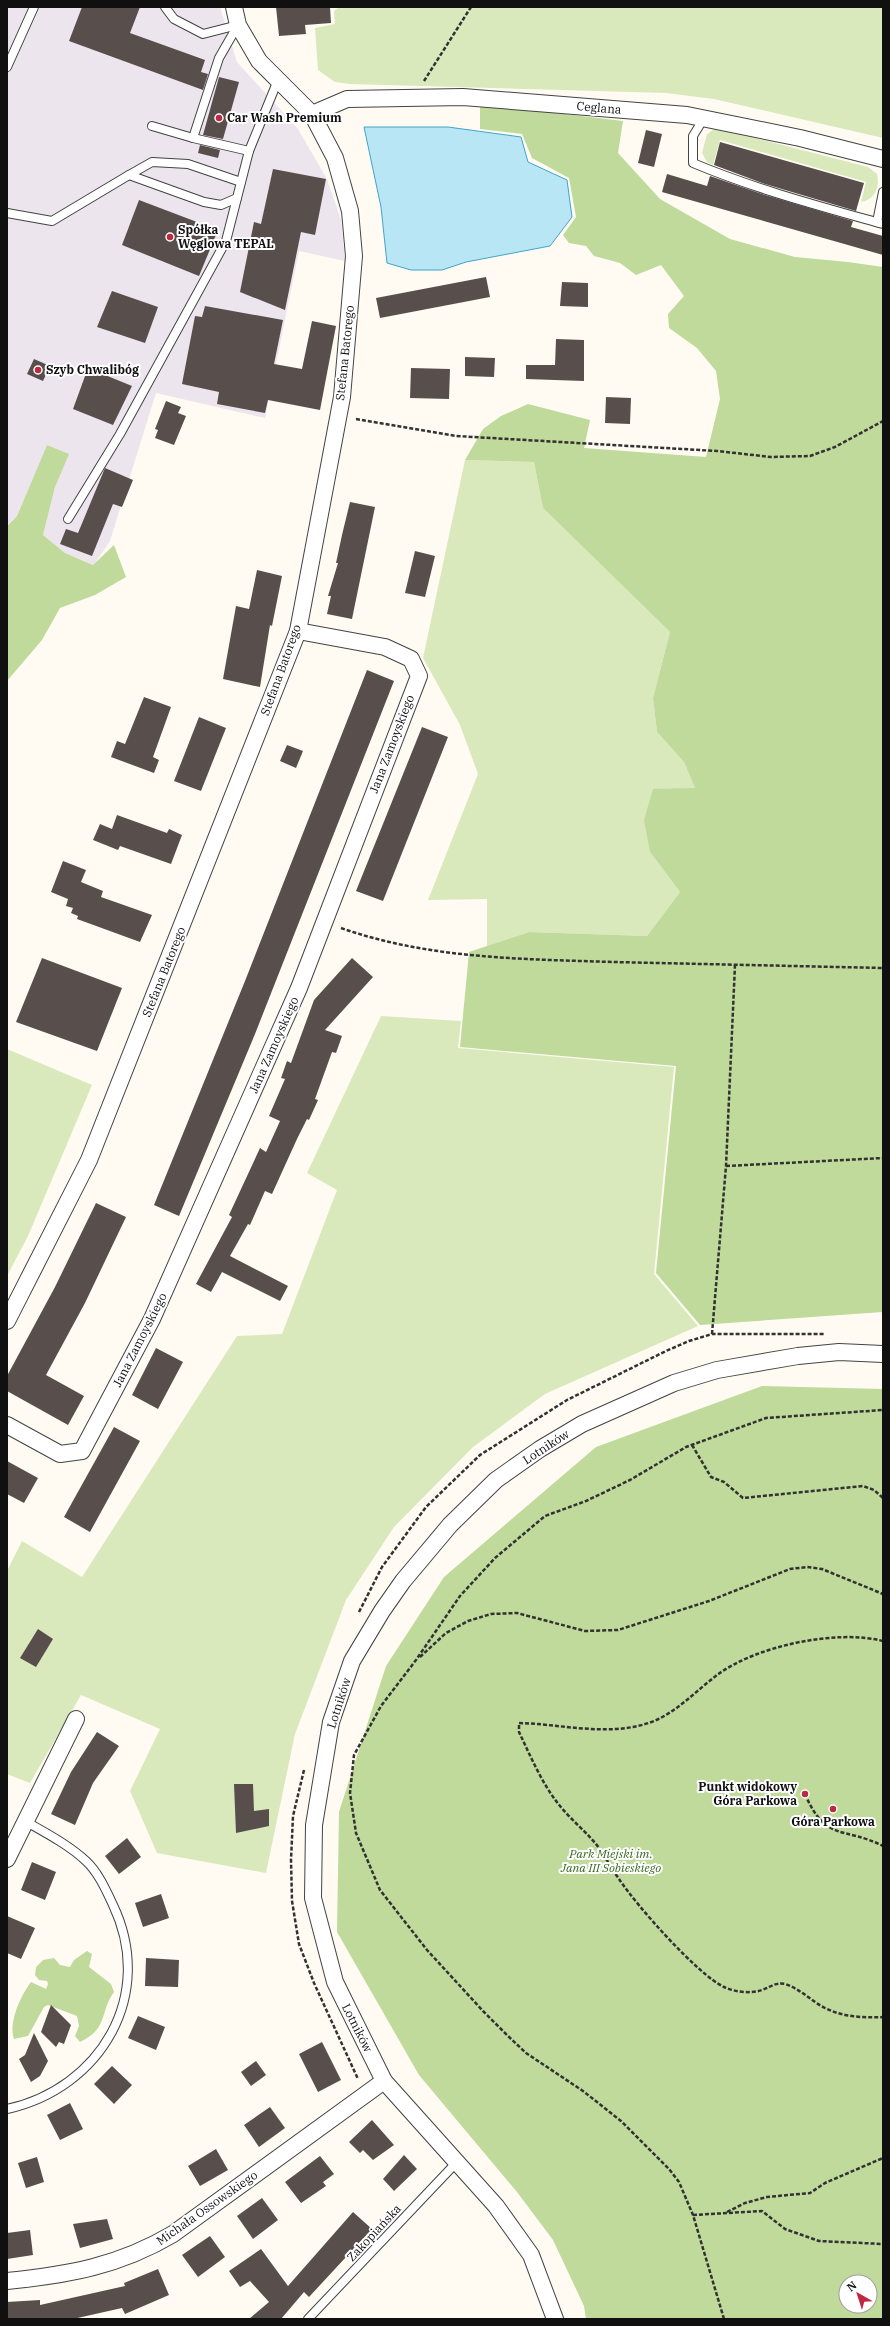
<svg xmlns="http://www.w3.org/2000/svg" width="890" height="2326" font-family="'IBM Plex Serif',serif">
	<rect width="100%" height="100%" fill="#fffbf3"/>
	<path fill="#ece5ee" d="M7 7H220L237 62 298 129 327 179 341 220 345 261 299 251 265 418 156 393 110 541 94 565 65 553 43 535 55 487 68 454 47 445 17 516 7 525Z"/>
	<g fill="#d9e9bc">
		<path d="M339 7H883V138L714 99 666 93 350 84 335 82 318 70 315 28 335 24 334 11Z"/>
		<path d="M716 128 868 167 877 174C880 188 875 199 861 202L866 182 720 140 713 165 707 162 702 153 707 134Z"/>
		<path d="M465 460 534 462 543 508 670 632 653 698 657 732 684 762 695 788 650 852 680 892 647 936 529 932 487 946V899L428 900 478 774 460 725 423 658Z"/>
		<path d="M381 1016 461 1021 458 1048 674 1067 654 1274 698 1326 545 1394 473 1447 394 1527 346 1600 295 1734 266 1873 157 1853 130 1791 160 1729 81 1695 30 1783 7 1774V1571L22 1541 82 1577 237 1336 282 1334 337 1190 307 1173Z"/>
		<path d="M7 1049 92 1085 28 1236 7 1276Z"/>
	</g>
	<g fill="#bfda9b" fill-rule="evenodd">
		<path d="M480 104 623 121 618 153 660 199 730 239 795 257 848 262 883 267V1312L700 1325 656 1273 676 1066 460 1047 469 952 529 932 647 936 680 892 650 852 644 820 653 789 695 788 684 762 657 732 653 698 670 632 543 508 534 462 465 460 483 429 501 416 528 404 590 420 584 448 706 457 720 399 716 371 697 348 669 328 668 314 684 296 661 265 636 275 620 263 594 256 586 246 569 243 563 235 576 217 569 178 532 158 522 134 480 129Z"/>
		<path d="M47 445 69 454 55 487 43 535 65 553 93 565 114 545 126 577 95 595 60 608 42 640 7 681V526L17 516Z"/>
		<path d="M762 1386 883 1389V2319H586L584 2306 553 2240 517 2192 419 2075 337 1932 339 1812 386 1666 444 1577 596 1447ZM846 2282H870V2306H846Z"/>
		<path d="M87 1951 92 1954 89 1967 111 1984 114 1992C99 2013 109 2028 80 2042L75 2036 79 2026 77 2016 48 2005 44 2007 28 2036 14 2039C8 2023 21 1995 31 1982L46 1989 48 1984 47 1981 39 1980 35 1975 36 1967 43 1960 54 1958 60 1965 70 1967 74 1960Z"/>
	</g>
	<path fill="#b8e6f5" stroke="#40a4cb" d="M364 127H448L521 137 528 162 567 180 572 217 550 246 466 262 442 270H411L387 263 381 207Z"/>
	<g fill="#584f4c">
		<path d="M82 7H140L130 33 205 60 201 72 208 74 203 90 69 41Z"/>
		<path d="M276 7H330L331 23 305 25 306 34 279 36Z"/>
		<path d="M219 77 239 82 223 139 203 135Z"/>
		<path d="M646 130 662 134 654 167 638 163Z"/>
		<path d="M720 142 864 183 856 211 765 184 714 165Z"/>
		<path d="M200 145 220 150 218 158 198 153Z"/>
		<path d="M273 169 326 179 315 235 301 232 285 310 240 292 254 222 261 224Z"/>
		<path d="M667 174 707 186 710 176 762 194 853 221 851 227 883 236V255L662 192Z"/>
		<path d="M139 200 218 230 199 276 122 245Z"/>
		<path d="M486 277 490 297 380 318 376 298Z"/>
		<path d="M562 282 588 283V307L560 306Z"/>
		<path d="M112 291 158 307 145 343 97 327Z"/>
		<path d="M205 306 283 320 274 364 302 369 312 321 336 326 320 410 268 400 265 413 217 404 219 392 182 384 195 316 202 317Z"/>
		<path d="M556 339 584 340V381L526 379V365H555Z"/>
		<path d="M465 357 495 358 494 377 465 376Z"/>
		<path d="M34 359 50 366 43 381 27 374Z"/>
		<path d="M88 368 132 386 113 425 73 409Z"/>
		<path d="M411 368 450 369 449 399 410 398Z"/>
		<path d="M606 397 631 398 630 424 605 423Z"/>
		<path d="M166 401 181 407 178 413 186 416 174 445 155 438 158 430 155 429Z"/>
		<path d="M105 468 133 480 122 507 113 504 92 556 60 544 66 529 78 533Z"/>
		<path d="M350 502 375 507 352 619 327 614 331 596H328L338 563H336L342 535Z"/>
		<path d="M415 551 435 556 425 597 405 593Z"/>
		<path d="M257 570 282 576 272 626 270 625 260 687 223 679 236 606 249 609Z"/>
		<path d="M367 670 394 681 255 1034 179 1216 154 1205 245 981Z"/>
		<path d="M144 697 171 707 153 757 159 760 154 773 111 757 117 741 125 744Z"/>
		<path d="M199 717 226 728 201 791 174 781Z"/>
		<path d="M422 727 448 737 383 901 356 891Z"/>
		<path d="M287 745 303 751 296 768 280 761Z"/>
		<path d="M117 815 167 833 169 829 182 835 171 864 120 846 118 850 93 840 100 824 112 829Z"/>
		<path d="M63 861 86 870 81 882 103 891 101 897 152 915 140 942 77 919 78 916 71 913 73 908 66 906 68 899 51 892Z"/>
		<path d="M42 958 122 988 97 1051 16 1022Z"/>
		<path d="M352 958 373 977 325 1030 342 1036 336 1053 332 1052 315 1099 318 1100 309 1120 307 1119 297 1139 272 1194 265 1191 250 1225 248 1224 230 1256 288 1286 280 1301 222 1272 211 1292 196 1284 232 1217 229 1215 260 1148 266 1152 280 1121 269 1116 285 1079 281 1078 287 1061 291 1063 314 1000Z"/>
		<path d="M96 1203 126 1217 85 1303 46 1375 84 1396 68 1425 7 1391V1376L55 1287Z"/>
		<path d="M156 1348 183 1362 158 1409 132 1395Z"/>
		<path d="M114 1427 140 1441 90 1532 64 1517Z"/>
		<path d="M7 1461 38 1478 24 1503 7 1494Z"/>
		<path d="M38 1629 53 1639 36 1667 20 1658Z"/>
		<path d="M97 1732 119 1746 93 1783 75 1825 51 1814 71 1772Z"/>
		<path d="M234 1784H253L254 1811 269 1809V1826L236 1833Z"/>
		<path d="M127 1838 141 1857 119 1874 105 1856Z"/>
		<path d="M32 1862 56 1872 45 1900 21 1890Z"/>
		<path d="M161 1894 169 1918 143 1927 135 1903Z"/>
		<path d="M7 1916 35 1928 21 1959 7 1953Z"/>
		<path d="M146 1958 179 1960 178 1987 145 1986Z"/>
		<path d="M51 2005 71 2025 64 2044 59 2042 56 2047 41 2032Z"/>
		<path d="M138 2016 165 2027 156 2050 128 2038Z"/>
		<path d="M34 2033 48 2061 40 2076 31 2082 19 2059 25 2055Z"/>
		<path d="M322 2042 341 2080 318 2092 299 2054Z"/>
		<path d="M256 2061 266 2075 251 2086 241 2072Z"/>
		<path d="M112 2066 132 2085 114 2104 94 2084Z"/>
		<path d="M70 2103 83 2129 60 2140 47 2115Z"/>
		<path d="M270 2107 285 2128 259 2147 244 2125Z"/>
		<path d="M372 2120 394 2145 373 2160 363 2150 360 2153 349 2142Z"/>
		<path d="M216 2149 228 2170 200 2186 188 2166Z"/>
		<path d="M404 2155 417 2169 394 2191 383 2179Z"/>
		<path d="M320 2156 334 2174 323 2182 326 2186 301 2203 285 2182Z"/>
		<path d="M37 2157 44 2182 26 2188 18 2163Z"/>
		<path d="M262 2198 278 2220 253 2239 237 2216Z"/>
		<path d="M353 2212 372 2229 309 2297 304 2292 281 2319H249L269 2302 250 2281 240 2287 229 2271 261 2249 288 2286Z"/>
		<path d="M107 2219 113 2239 80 2248 73 2224Z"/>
		<path d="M30 2230 33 2255 7 2259V2233Z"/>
		<path d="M210 2236 225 2257 198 2277 182 2255Z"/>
		<path d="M158 2269 169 2295 125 2314 122 2308 73 2319H8L7 2302 40 2300V2305L125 2286 124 2283Z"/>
	</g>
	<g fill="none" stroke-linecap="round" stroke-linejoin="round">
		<g stroke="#434343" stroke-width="10">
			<g id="lane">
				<path d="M165 7 174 19 203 34 238 25"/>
				<path d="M7 67 34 7"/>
				<path d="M704 118 693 136V163C755 189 819 206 883 224"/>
				<path d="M152 126 193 138 219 58 238 25"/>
				<path d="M193 138 249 151"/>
				<path d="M129 175 152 162 188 164 241 182"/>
				<path d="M7 213 52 221 129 175 204 202 221 205 237 198 249 151 278 80"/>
				<path d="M877 222 883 192"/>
				<path d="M68 519 120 434 226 241 237 198"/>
				<path d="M7 2109C101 2088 156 1995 113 1905 106 1890 98 1872 86 1861 69 1845 46 1833 25 1821"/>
				<path d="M308 2319 456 2163"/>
			</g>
		</g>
		<g stroke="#434343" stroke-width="18">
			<g id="street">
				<path d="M312 114 347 99 463 97 687 115 800 138 883 159"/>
				<path d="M7 1321 89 1160 298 631 342 397 354 256 350 211 335 158 312 114 259 61 238 25 234 7"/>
				<path d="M7 1425 60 1454 82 1451 152 1319 299 988 419 676 411 659 385 647 298 631"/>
				<path d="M7 1859 76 1719"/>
				<path d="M7 2281C68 2275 119 2266 173 2234L384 2081"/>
				<path d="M555 2319 531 2255 496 2206 384 2081 335 1982 313 1898 314 1825 331 1722 352 1661 382 1611 403 1581 450 1525 496 1480 540 1449 582 1424 674 1383 717 1370 798 1356 839 1352 883 1354"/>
			</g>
		</g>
		<g stroke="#323232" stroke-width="2.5" stroke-dasharray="4 2" stroke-linecap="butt">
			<path d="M424 81 471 7"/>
			<path d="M356 419 456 436 717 451 771 457 810 456 835 447 883 421"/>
			<path d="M341 928C429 959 522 959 613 962 703 964 793 966 883 968"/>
			<path d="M726 1166 883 1158"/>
			<path d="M712 1334 726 1166 735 965"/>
			<path d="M692 1445 711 1477 724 1482 743 1498 863 1486 874 1490 883 1498"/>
			<path d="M359 1612 382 1567 426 1507 480 1455 567 1400 666 1351 689 1341 712 1334H825"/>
			<path d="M883 1641C836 1629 756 1646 717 1675 697 1690 678 1711 654 1721 611 1738 563 1724 519 1723V1732C531 1757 542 1784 560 1806 572 1821 588 1833 599 1848 606 1858 612 1869 619 1879 636 1905 698 1975 724 1987 735 1992 751 1994 762 1990 771 1987 775 1982 785 1984 801 1989 812 2002 827 2009 844 2017 864 2018 883 2017"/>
			<path d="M420 1657 446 1633 468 1621 491 1614 517 1613 585 1631 618 1630 709 1601 790 1569 807 1567 822 1569 883 1594"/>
			<path d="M304 1770 293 1816 291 1860 292 1901 299 1944 314 1983 358 2079"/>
			<path d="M805 1794C826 1843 844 1826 883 1846"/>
			<path d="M727 2212 745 2203 767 2197 810 2193 825 2183 883 2158"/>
			<path d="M693 2215 762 2211 785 2229 819 2241 883 2244"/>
			<path d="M724 2319 693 2215 679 2182 669 2169 621 2121 583 2091 526 2053 508 2036 483 2011 427 1950 380 1890 356 1833 350 1793 354 1755 381 1706 416 1660 460 1596 495 1558 545 1516 586 1501 630 1480 686 1447 766 1418 883 1410"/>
		</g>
		<use href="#lane" stroke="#fff" stroke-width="8"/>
		<use href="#street" stroke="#fff" stroke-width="16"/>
	</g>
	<g fill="#be2942" stroke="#fff" stroke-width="1.5">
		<circle cx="219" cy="118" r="4"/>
		<circle cx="170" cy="237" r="4"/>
		<circle cx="38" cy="370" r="4"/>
		<circle cx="805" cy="1794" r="4"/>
		<circle cx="833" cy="1809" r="4"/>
	</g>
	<g text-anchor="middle" stroke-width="4" stroke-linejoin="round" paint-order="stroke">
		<g font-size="12" fill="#101010" stroke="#fff">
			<text transform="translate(599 108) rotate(5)" y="4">Ceglana</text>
			<text transform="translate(345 353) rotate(-84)" y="4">Stefana Batorego</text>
			<text transform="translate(281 670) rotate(-70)" y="4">Stefana Batorego</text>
			<text transform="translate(392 744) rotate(-69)" y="4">Jana Zamoyskiego</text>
			<text transform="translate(164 972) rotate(-68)" y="4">Stefana Batorego</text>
			<text transform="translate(274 1045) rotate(-66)" y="4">Jana Zamoyskiego</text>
			<text transform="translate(140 1340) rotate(-63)" y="4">Jana Zamoyskiego</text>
			<text transform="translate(546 1447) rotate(-33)" y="4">Lotników</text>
			<text transform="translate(339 1703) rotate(-72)" y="4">Lotników</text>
			<text transform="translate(357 2028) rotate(63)" y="4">Lotników</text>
			<text transform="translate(207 2208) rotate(-35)" y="4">Michała Ossowskiego</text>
			<text transform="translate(374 2233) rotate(-47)" y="4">Zakopiańska</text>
		</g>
		<g font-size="12" font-weight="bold" fill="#101010" stroke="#fff" text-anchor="start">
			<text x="227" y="122">Car Wash Premium</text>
			<text x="178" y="234">Spółka<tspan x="178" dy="14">Węglowa TEPAL</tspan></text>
			<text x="46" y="374">Szyb Chwalibóg</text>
			<text x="797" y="1791" text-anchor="end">Punkt widokowy<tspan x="797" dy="14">Góra Parkowa</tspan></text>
			<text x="833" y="1826" text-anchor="middle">Góra Parkowa</text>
		</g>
		<g font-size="12" font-style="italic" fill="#376720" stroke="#fff">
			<text x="611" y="1858">Park Miejski im.<tspan x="611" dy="14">Jana III Sobieskiego</tspan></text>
		</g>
	</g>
	<rect width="890" height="2326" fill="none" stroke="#101010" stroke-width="16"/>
	<g transform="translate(858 2294) rotate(321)"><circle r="19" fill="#ffffff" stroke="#9f9f9f"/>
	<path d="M0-3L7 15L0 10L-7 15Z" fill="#be2942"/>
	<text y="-6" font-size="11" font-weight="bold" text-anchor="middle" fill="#101010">N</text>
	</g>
</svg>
